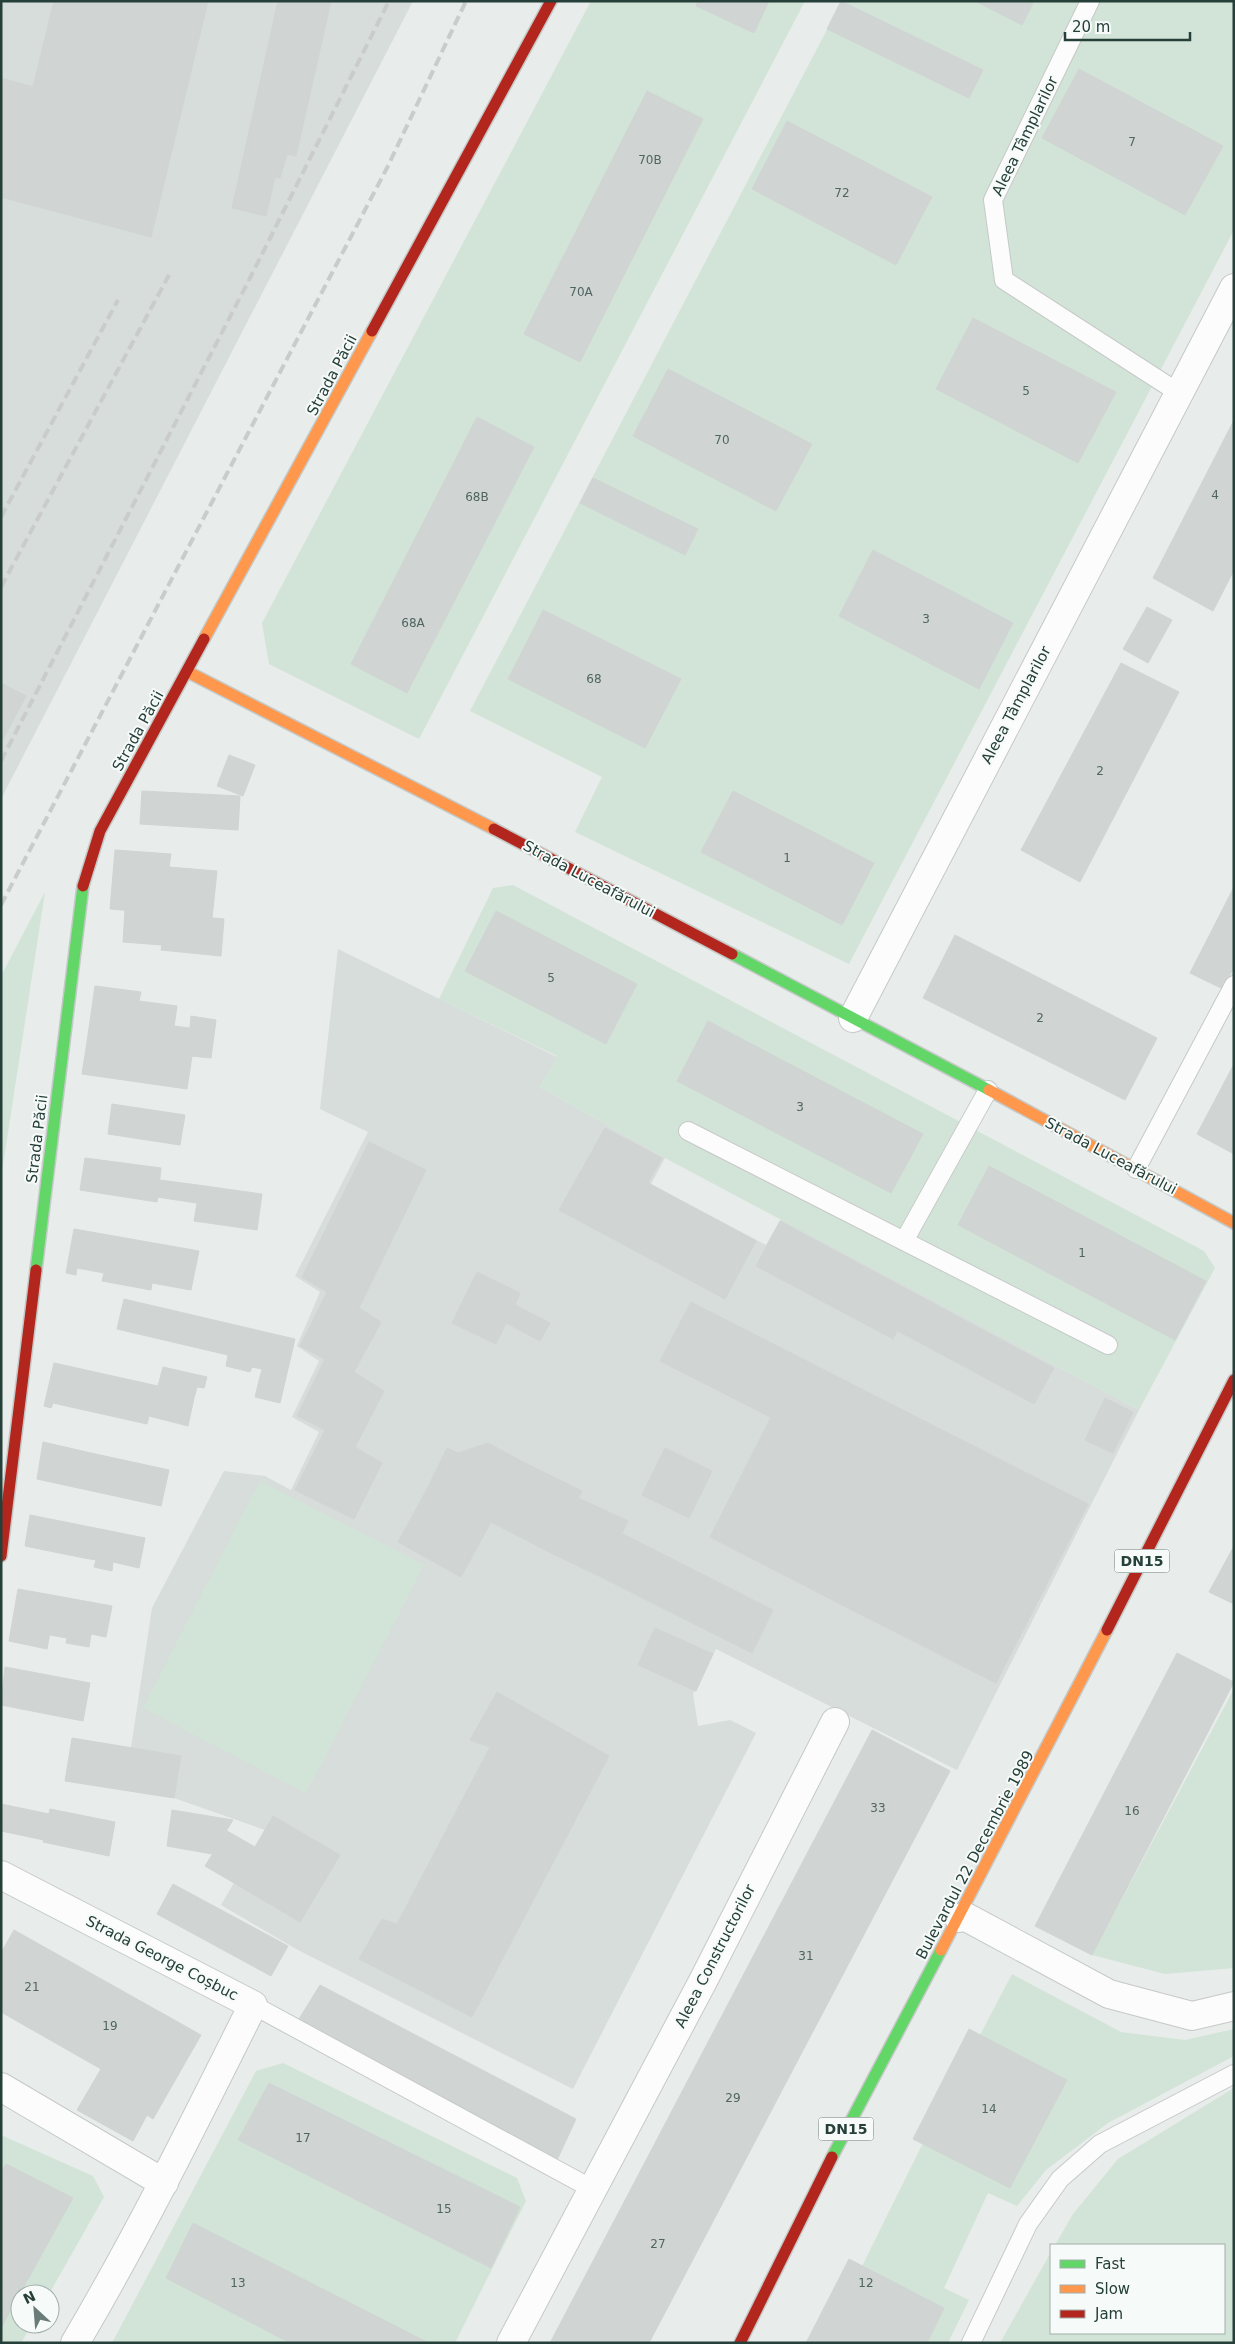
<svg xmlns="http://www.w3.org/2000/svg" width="1235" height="2344" font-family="'DejaVu Sans',sans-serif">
	<rect width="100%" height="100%" fill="#e8ecea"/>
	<g fill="#d6ddda">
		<path d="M1 1H413L1 799Z"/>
		<path d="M338 949 557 1057 540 1087 665 1158 651 1184 766 1245 781 1219 1139 1410 957 1770 716 1649 693 1694 698 1726 730 1720 756 1733 573 2089 298 1950 221 1905 265 1830 174 1798 181 1756 131 1748 152 1608 224 1471 265 1476 291 1490 319 1432 292 1417 319 1361 297 1346 320 1292 295 1276 368 1132 320 1109Z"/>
	</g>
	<g fill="#d2e4d8">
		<path d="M591 1H805L419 739 269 664 262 623Z"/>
		<path d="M842 1H1234V230L849 964 575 832 602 777 470 711Z"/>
		<path d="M513 885 1204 1251 1215 1268 1139 1410 665 1158 540 1087 557 1056 439 999 493 888Z"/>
		<path d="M45 892 1 1178V976Z"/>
		<path d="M260 1481 424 1565 306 1793 143 1708Z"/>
		<path d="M1234 1689V1968L1165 1974 1092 1955Z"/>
		<path d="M1012 1974 1121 2032 1185 2040 1234 2029V2056L1108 2123 1046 2170 1017 2206 988 2193 944 2288 969 2300 948 2343H824L919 2151Z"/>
		<path d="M283 2063 517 2178 526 2201 455 2343H112L256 2071Z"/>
		<path d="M1234 2088V2343H1000L1051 2252V2333H1224V2245H1055L1073 2214 1118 2159Z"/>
		<path d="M1 2135 93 2176 104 2197 49 2294H20V2324H32L21 2343H1Z"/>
	</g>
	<g fill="#d0d5d3" stroke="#d0d5d3">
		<path d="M54 1H208L151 237 1 197V78L33 87Z"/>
		<path d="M278 1H331L296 156 287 154 280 178 275 177 266 216 232 208Z"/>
		<path d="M698 1H769L754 33 696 6Z"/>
		<path d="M841 1 983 70 969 98 827 29Z"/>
		<path d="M975 1H1034L1022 25Z"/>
		<path d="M1079 69 1223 146 1185 215 1042 138Z"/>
		<path d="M647 91 703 119 580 362 524 334Z"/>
		<path d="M787 121 932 197 896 265 752 189Z"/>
		<path d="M973 318 1116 392 1078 463 936 389Z"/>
		<path d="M668 369 812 444 776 511 633 436Z"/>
		<path d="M477 417 534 447 407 693 351 664Z"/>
		<path d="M1234 420V570L1213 611 1153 578Z"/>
		<path d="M593 478 698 529 685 555 580 503Z"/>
		<path d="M873 550 1013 623 979 689 839 616Z"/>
		<path d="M1147 607 1172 620 1148 663 1123 649Z"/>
		<path d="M543 610 681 679 645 748 508 679Z"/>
		<path d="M1121 663 1179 692 1080 882 1021 850Z"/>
		<path d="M1 683 26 696 1 743Z"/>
		<path d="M229 755 255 765 243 796 217 786Z"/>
		<path d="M142 791 240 796 238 830 140 824Z"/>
		<path d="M733 791 874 863 842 925 701 852Z"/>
		<path d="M115 850 171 854 169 867 217 871 212 918 110 909Z"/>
		<path d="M1234 887V967L1223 989 1190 973Z"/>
		<path d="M125 910 224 919 221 956 161 950 162 945 123 942Z"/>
		<path d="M496 911 637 984 606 1044 465 971Z"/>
		<path d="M955 935 1157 1038 1125 1100 923 998Z"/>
		<path d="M95 986 141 992 139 1001 177 1006 170 1054 87 1042Z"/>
		<path d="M191 1016 216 1020 211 1058 170 1054 174 1026 190 1028Z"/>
		<path d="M708 1021 923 1134 891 1193 677 1081Z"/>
		<path d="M87 1042 192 1056 187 1089 82 1074Z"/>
		<path d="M1234 1064V1154L1197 1134Z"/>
		<path d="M112 1104 185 1115 180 1145 108 1134Z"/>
		<path d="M605 1128 662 1158 648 1183 756 1241 725 1299 559 1210Z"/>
		<path d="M369 1142 426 1170 359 1308 381 1322 354 1372 384 1391 355 1447 382 1463 354 1519 295 1490 325 1430 297 1416 325 1359 300 1346 327 1292 302 1277Z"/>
		<path d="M85 1158 161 1168 157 1202 80 1190Z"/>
		<path d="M989 1166 1206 1281 1175 1340 958 1225Z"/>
		<path d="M160 1180 205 1186 203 1204 157 1197Z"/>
		<path d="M205 1186 262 1194 257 1230 194 1221 197 1203 203 1204Z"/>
		<path d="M780 1221 916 1294 893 1339 756 1266Z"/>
		<path d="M74 1229 199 1251 191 1290 152 1283 151 1290 102 1281 104 1273 77 1268 76 1275 66 1273Z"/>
		<path d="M477 1272 520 1293 515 1305 550 1323 540 1341 506 1323 496 1344 452 1323Z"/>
		<path d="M916 1294 1054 1368 1034 1404 898 1331Z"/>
		<path d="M124 1299 295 1339 280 1403 255 1397 262 1369 252 1367 250 1372 226 1366 228 1355 117 1329Z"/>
		<path d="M691 1302 942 1430 912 1489 660 1361Z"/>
		<path d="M54 1363 158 1386 157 1390 194 1398 188 1426 149 1416 147 1424 53 1403 51 1408 44 1406Z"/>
		<path d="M163 1367 207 1377 204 1388 197 1387 194 1398 157 1390Z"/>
		<path d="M1105 1398 1133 1412 1113 1453 1085 1440Z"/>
		<path d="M771 1417 912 1489 881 1548 741 1476Z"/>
		<path d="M942 1430 1088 1504 996 1683 850 1609Z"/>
		<path d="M43 1442 91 1453 83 1489 37 1479Z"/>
		<path d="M488 1443 523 1462 491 1522 427 1489 447 1448 458 1453Z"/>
		<path d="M665 1448 712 1471 689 1518 642 1495Z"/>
		<path d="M91 1453 169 1470 161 1506 83 1489Z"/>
		<path d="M523 1462 582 1491 551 1553 491 1522Z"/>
		<path d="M741 1476 881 1548 850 1609 710 1537Z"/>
		<path d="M427 1489 491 1522 461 1577 398 1542Z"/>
		<path d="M578 1498 628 1521 601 1577 551 1553Z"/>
		<path d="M30 1515 90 1527 84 1558 25 1546Z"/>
		<path d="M90 1527 145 1538 139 1568 113 1562 112 1571 94 1567 96 1560 84 1558Z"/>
		<path d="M623 1534 773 1610 752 1653 601 1577Z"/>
		<path d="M1234 1546V1604L1209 1592Z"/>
		<path d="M18 1589 57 1596 47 1649 9 1641Z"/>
		<path d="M57 1596 112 1606 106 1637 91 1634 89 1647 66 1643 67 1638 50 1635Z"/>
		<path d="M655 1628 713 1654 696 1691 638 1665Z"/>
		<path d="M1177 1653 1234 1682 1092 1955 1035 1926Z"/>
		<path d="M5 1667 90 1683 83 1721 1 1705Z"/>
		<path d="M497 1692 609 1756 472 2017 359 1959 382 1919 397 1924 490 1747 470 1740Z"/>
		<path d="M872 1730 950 1771 649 2343H550Z"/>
		<path d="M72 1738 181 1756 174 1798 65 1781Z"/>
		<path d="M1 1804 49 1814 44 1840 1 1831Z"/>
		<path d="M50 1809 115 1822 109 1856 43 1842Z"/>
		<path d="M172 1810 233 1820 212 1854 167 1846Z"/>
		<path d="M273 1816 340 1855 300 1922 234 1883Z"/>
		<path d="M227 1831 255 1847 234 1883 205 1866Z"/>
		<path d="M173 1884 288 1946 271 1976 157 1914Z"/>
		<path d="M14 1930 201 2035 153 2119 147 2115 133 2141 77 2110 101 2069 1 2012V1953Z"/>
		<path d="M320 1985 576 2119 557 2160 299 2019Z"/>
		<path d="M969 2029 1067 2080 1010 2188 913 2139Z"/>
		<path d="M269 2083 520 2207 491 2268 238 2140Z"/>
		<path d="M6 2164 73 2198 1 2328V2172Z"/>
		<path d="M193 2223 429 2343H290L166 2278Z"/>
		<path d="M849 2259 944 2308 927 2343H806Z"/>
	</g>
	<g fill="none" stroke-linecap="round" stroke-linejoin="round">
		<g stroke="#c5c9c7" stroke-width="20">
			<g id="lane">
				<path d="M1090 1 993 200 1004 280 1179 393"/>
				<path d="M688 1131 1108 1345"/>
				<path d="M1136 1169 1234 985"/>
				<path d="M904 1241 988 1090"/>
				<path d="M253 2005 594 2190"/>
				<path d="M971 2343 1028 2224 1060 2179 1100 2144 1234 2074"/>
			</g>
		</g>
		<g stroke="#c5c9c7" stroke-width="30">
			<g id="street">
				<path d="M853 1018 1234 288"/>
				<path d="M1 1875 253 2005C196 2119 140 2233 75 2343"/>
				<path d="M959 1918 966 1917 1109 1994 1192 2016 1234 2006"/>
				<path d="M1 2087 164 2183"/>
				<path d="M511 2343 703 1981 835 1722"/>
			</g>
		</g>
		<g stroke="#c4c9c7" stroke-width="14">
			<g id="fast">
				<path d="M732 954 989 1090"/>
				<path d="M36 1270 83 886"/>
				<path d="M832 2157 941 1950"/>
			</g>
		</g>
		<g stroke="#c4c9c7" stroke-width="14">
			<g id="slow">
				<path d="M204 639 372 331"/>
				<path d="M188 672 494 829"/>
				<path d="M989 1090 1234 1223"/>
				<path d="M941 1950 1107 1630"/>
			</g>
		</g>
		<g stroke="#c4c9c7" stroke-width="14">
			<g id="jam">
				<path d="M372 331 551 1"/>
				<path d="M494 829 732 954"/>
				<path d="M83 886 100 831 204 639"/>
				<path d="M1 1556 36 1270"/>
				<path d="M1107 1630 1234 1380"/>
				<path d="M740 2343 832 2157"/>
			</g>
		</g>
		<use href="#lane" stroke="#fcfcfc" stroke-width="18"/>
		<use href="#street" stroke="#fcfcfc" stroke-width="28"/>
		<use href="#fast" stroke="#63d668" stroke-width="11"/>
		<use href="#slow" stroke="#ff974d" stroke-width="11"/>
		<use href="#jam" stroke="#b3261e" stroke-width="11"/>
		<g stroke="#c9cccb" stroke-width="4" stroke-dasharray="10 5" stroke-linecap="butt">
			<path d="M1 517 118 300"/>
			<path d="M1 587 169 275"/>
			<path d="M1 761 248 282 389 1"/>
			<path d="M1 905 388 166 466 1"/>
		</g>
	</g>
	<g text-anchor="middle" stroke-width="4" stroke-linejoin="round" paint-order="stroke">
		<g font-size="12" fill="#506560">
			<text x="1132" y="146">7</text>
			<text x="650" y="164">70B</text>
			<text x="842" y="197">72</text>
			<text x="581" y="296">70A</text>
			<text x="1026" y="395">5</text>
			<text x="722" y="444">70</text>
			<text x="1215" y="499">4</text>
			<text x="477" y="501">68B</text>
			<text x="926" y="623">3</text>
			<text x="413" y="627">68A</text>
			<text x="594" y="683">68</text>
			<text x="1100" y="775">2</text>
			<text x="787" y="862">1</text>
			<text x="551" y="982">5</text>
			<text x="1040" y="1022">2</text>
			<text x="800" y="1111">3</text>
			<text x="1082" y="1257">1</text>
			<text x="878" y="1812">33</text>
			<text x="1132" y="1815">16</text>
			<text x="806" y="1960">31</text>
			<text x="32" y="1991">21</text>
			<text x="110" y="2030">19</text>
			<text x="733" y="2102">29</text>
			<text x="989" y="2113">14</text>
			<text x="303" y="2142">17</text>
			<text x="444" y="2213">15</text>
			<text x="658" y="2248">27</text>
			<text x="238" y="2287">13</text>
			<text x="866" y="2287">12</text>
		</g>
		<g fill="#f6faf8" stroke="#647772" stroke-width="1">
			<rect x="1114.5" y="1549.5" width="55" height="23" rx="4"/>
			<rect x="818.5" y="2117.5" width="55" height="23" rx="4"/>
		</g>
		<g font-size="14" font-weight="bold" fill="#253f39">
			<text x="1142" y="1566">DN15</text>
			<text x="846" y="2134">DN15</text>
		</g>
		<g font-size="15" fill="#253f39" stroke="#f6faf8">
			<text transform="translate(1025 136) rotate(-64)" y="5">Aleea Tâmplarilor</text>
			<text transform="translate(332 375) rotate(-62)" y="5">Strada Păcii</text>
			<text transform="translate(1016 705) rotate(-62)" y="5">Aleea Tâmplarilor</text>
			<text transform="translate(138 731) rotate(-61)" y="5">Strada Păcii</text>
			<text transform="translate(589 879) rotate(28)" y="5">Strada Luceafărului</text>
			<text transform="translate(37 1139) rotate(-83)" y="5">Strada Păcii</text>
			<text transform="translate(1111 1156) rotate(28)" y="5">Strada Luceafărului</text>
			<text transform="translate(975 1855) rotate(-62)" y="5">Bulevardul 22 Decembrie 1989</text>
			<text transform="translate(715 1956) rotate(-63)" y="5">Aleea Constructorilor</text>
			<text transform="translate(162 1958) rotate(27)" y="5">Strada George Coșbuc</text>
		</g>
	</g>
	<rect width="1235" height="2344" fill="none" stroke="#253f39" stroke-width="5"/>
	<rect x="1050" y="2244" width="175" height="90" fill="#f6faf8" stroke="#a2afac"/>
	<rect x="1060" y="2260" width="25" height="8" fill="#63d668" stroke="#a2afac"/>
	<text x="1095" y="2269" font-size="15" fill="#253f39">Fast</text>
	<rect x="1060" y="2285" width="25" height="8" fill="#ff974d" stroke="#a2afac"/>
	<text x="1095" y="2294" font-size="15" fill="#253f39">Slow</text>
	<rect x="1060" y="2310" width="25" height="8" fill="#b3261e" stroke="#a2afac"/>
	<text x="1095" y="2319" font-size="15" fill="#253f39">Jam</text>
	<g transform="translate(35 2309) rotate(334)"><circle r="24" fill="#f6faf8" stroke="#a2afac"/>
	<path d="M0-4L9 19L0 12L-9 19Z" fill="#697c77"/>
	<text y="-8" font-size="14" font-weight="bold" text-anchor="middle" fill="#253f39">N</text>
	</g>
	<path d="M1065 32v8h125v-8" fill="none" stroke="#253f39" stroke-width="2.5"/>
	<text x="1072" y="32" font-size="15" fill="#253f39" stroke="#f6faf8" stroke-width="4" paint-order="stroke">20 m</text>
</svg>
